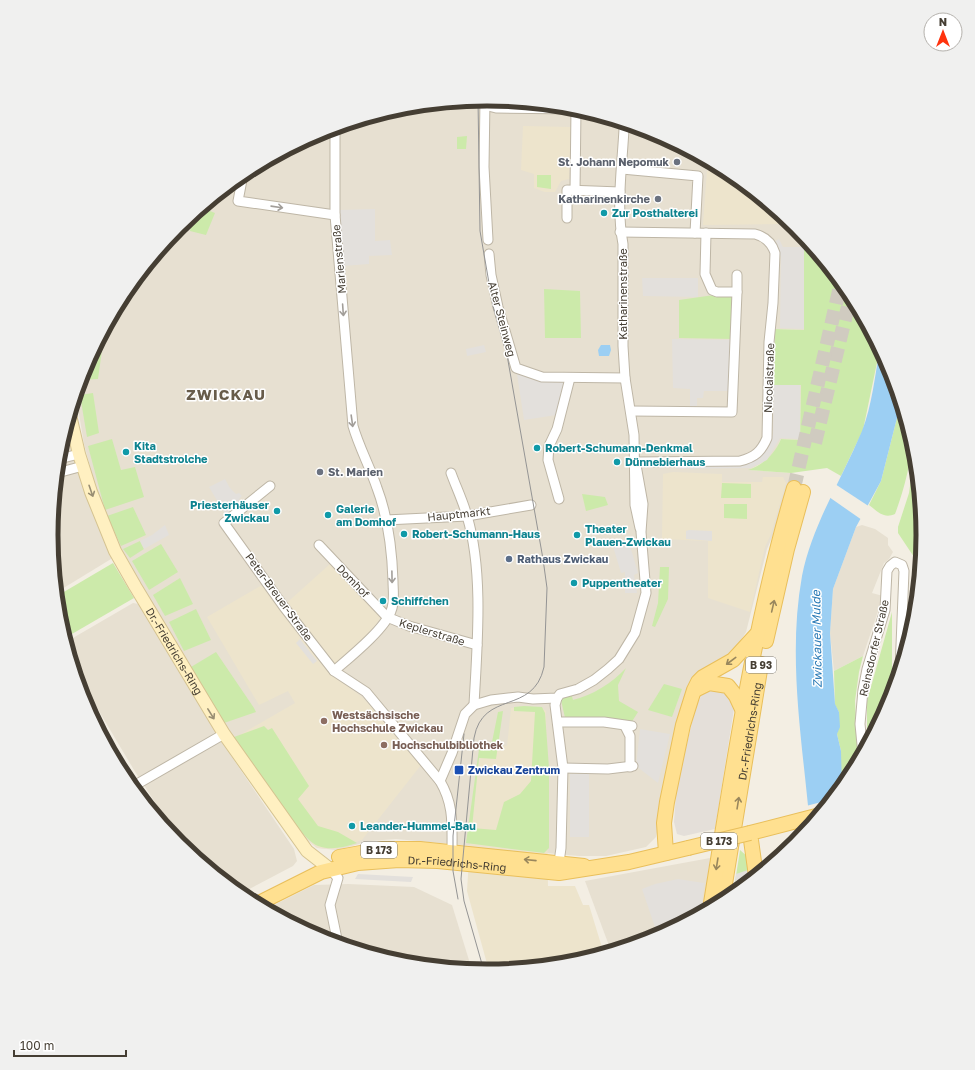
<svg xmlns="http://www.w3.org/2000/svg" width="975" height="1070" font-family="'Golos Text',sans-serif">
	<rect width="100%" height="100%" fill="#f3eee3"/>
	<g fill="#e7e0d1">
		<path d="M488 99 573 107 655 132 730 172 796 227 804 236V330L775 329 774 384 801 385 800 440 781 439 774 453 767 460 749 470 791 473 790 479 773 535 767 549 746 632 733 653 702 672 665 791 656 837 646 847 606 856H579L396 839 370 841 337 850 317 848 300 834 220 721 120 546 106 517 95 485 84 444 76 396 84 368 125 292 179 226 245 172 321 132 403 107Z"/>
		<path d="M67 425 112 555 111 559 57 592 51 535 59 450Z"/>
		<path d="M862 525 875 529 888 538V545L893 552 889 559 884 563 872 593 883 596 863 656 834 671 830 633 833 589 856 527Z"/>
		<path d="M133 603 139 604 221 741 294 849 297 861 293 866 240 894 179 843 173 837 160 810 134 770 74 669 66 642Z"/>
		<path d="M710 858 703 913 654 938 611 951 585 881Z"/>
		<path d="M348 884 414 887 452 905 472 970 402 963 320 938 266 909 314 885Z"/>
	</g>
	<path fill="#e4dfd9" d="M716 689 726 692 731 698 734 709 715 829 684 836 677 834 674 822 676 793 686 747 696 707 701 696 708 691Z"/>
	<g fill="#ede4cc">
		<path d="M523 126 571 127 569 179 561 181 555 192H545L534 188V174L521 170Z"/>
		<path d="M707 171 730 172 785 217 782 224 703 225Z"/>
		<path d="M673 472 722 474V482H762L763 477H783L786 483 771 534 765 547 750 612 708 598V541L662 539 663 474Z"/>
		<path d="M330 564 381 617 364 641 330 673 362 697 399 737 421 765 362 840 336 849 318 848 312 844 238 736 295 703 288 691 259 705 207 617 262 585 280 609Z"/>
		<path d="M540 707 546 711 548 886H575L583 905H589L604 954 572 963 489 971 467 891 471 826 481 744 507 746 511 708Z"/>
	</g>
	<g fill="#cceaaa">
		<path d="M467 136 466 149H457V137Z"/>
		<path d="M537 175H551V189L537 187Z"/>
		<path d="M205 209 215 213 206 235 190 231 192 218 196 213 201 216Z"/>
		<path d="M803 239H807L851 293 880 348 863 430 841 476 827 468 791 473 748 470C764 464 774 455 781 439L800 440 801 385H774L775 329 804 330Z"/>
		<path d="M544 289 580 291 581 338H545Z"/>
		<path d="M714 295 734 296 733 339 679 338V300Z"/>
		<path d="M104 336 98 379 81 380 84 368 100 338Z"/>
		<path d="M93 393 99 433 87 437 80 395Z"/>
		<path d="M901 402C904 413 911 427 912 438 912 461 903 493 895 514 884 519 878 512 869 505L881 481Z"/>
		<path d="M112 439 121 470 135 467 144 497 105 510 88 446Z"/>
		<path d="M914 458H916L924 535 916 620 908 644 914 557 898 533V527L909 493Z"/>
		<path d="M722 483 751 484V498H721Z"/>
		<path d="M582 494 605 497 608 505 586 511Z"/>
		<path d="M724 504H747V519L724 518Z"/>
		<path d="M133 507 146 535 121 546 107 516Z"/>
		<path d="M140 541 144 549 130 558 123 549Z"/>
		<path d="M161 544 178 572 149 590 132 561Z"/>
		<path d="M113 563 134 598 65 638 59 620 57 596Z"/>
		<path d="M660 567H669L668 599 655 627 652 626 658 603Z"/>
		<path d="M180 578 193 604 165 616 153 595Z"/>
		<path d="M196 609 211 640 184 651 169 622Z"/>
		<path d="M892 612V677L894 693 891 702 867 746V701Z"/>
		<path d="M216 652 254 708 256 712 224 723 191 667Z"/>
		<path d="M863 656 859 672 855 701 858 763 843 786 840 773 841 751 837 734 839 712 835 705 834 671Z"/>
		<path d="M626 668 618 685 619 701 638 712 631 723 566 722 560 696 571 693 573 700C593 695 612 683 626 668Z"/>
		<path d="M664 684 682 689 672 717 648 710Z"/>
		<path d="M524 706 542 707 545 713 549 768V848L544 853 466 843 480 742H492L498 712 503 711 496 759 479 758 472 828 496 830 504 802 520 794 531 781 535 712 514 711V707Z"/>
		<path d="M264 726 268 730 272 728 309 786 298 799 318 826 338 832 357 843C344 847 332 851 318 846 300 841 248 756 234 737Z"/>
		<path d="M740 850 749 858 753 879 733 895Z"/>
	</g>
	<g fill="#e3e0dc">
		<path d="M375 209V241L390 240 392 255 369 256V264L343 266 338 210Z"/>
		<path d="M779 239 783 247H804V329L780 328 781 257 774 242Z"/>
		<path d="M642 278H698V297L643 296Z"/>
		<path d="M672 339 730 340V391H704L703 398H697V406H690V389L673 388Z"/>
		<path d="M484 345 486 352 467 356 466 349Z"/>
		<path d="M517 374 538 380 573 382 563 414 524 420Z"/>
		<path d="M774 385H800V439L780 438 767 460 750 468 677 469V462L752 460 761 455 773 435Z"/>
		<path d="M225 479 230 488 236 494 239 493 242 496 239 499 241 501 233 509 231 506 228 508 230 511 225 514 209 487Z"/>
		<path d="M165 525 169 535 144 549 140 541 152 535Z"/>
		<path d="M689 530 712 531V541L686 539V531Z"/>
		<path d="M628 539 638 573 634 575 637 593H625V572L621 573 612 543Z"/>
		<path d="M300 639 317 661 313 664 296 643Z"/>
		<path d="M640 729 670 734 658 783 636 766Z"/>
		<rect x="570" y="774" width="19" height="63"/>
		<path d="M748 870 749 882 734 894 736 874Z"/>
		<path d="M358 874 413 877 411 882 355 879Z"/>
		<path d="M678 879 704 883 701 913 658 936 642 889 655 884Z"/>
	</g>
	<g fill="#9ccff3">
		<path d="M601 345H610L611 350 609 356H599L598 350Z"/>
		<path d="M880 348 891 368 901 402 881 481 856 527 833 589 830 633 835 704 839 712 840 727 837 734 841 751 842 788 810 827C803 745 787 659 802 576 812 525 842 479 862 431 872 406 875 375 880 348Z"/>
	</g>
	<g fill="#f3eee3">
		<path d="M835 484 870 507 862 520 829 497Z"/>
		<path d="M833 799 808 829 806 806Z"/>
	</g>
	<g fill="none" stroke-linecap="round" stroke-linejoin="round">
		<g stroke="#d0cbc0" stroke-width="14" stroke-dasharray="14 7" stroke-linecap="butt">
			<path d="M815 443 851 294"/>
			<path d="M794 488 841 282"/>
		</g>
		<g stroke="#beb6a6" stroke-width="11">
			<g id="street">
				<path d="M485 99 484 167 488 240"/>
				<path d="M484 105 496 108 576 109 575 191"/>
				<path d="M623 122 624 129C622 167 616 207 623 244V346L625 378 634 435 635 505 640 528"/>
				<path d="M622 169 698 176 695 233"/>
				<path d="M239 177 242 180 238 201 335 215"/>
				<path d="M242 180 247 171"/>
				<path d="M567 218V190L620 192"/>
				<path d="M620 232 755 234C766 237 772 243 775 253L773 303 769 342 767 438C761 452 755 457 740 461L635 462"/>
				<path d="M489 254 491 275 498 307 516 368 542 377 625 378"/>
				<path d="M737 275V292"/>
				<path d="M631 411 732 412 737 292H717L712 290 705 274 706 233"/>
				<path d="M59 459 79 454"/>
				<path d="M57 473 83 466"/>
				<path d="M451 473C456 487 463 501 467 516 484 572 477 647 474 705"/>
				<path d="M270 486 224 523 284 607 334 671 366 692 440 781C454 805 452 824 452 852"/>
				<path d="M559 499 548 460 549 446 557 429 570 378"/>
				<path d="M386 520 467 516 531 505"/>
				<path d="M319 545 387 617 409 626 477 645"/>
				<path d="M334 671C349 658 385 629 391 611 395 602 393 591 393 581 392 550 388 517 377 488 370 467 359 447 353 426L335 215V127"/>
				<path d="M558 722H604L632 726"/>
				<path d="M625 726 630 736V767"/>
				<path d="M863 755 860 724 863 690 867 669 885 610 887 571 890 566 895 562 902 565 904 571 900 670"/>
				<path d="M563 768 608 769 633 766"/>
				<path d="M440 781 452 753 465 714 474 705 491 700 518 697 533 699 557 698 560 694 578 689 594 680 608 669 619 659 635 633 646 593 641 532 643 504 636 465"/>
				<path d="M132 787 224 734"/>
				<path d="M554 867 559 862 561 848 563 768 555 705 557 698"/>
				<path d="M330 869 338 878 330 905 338 944"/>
			</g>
		</g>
		<g stroke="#d5c391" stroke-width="14">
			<g id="secondary">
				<path id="s1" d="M70 415 79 454 91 492 115 551 135 586 224 734 307 851 330 869"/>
			</g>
		</g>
		<g stroke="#e9bf5b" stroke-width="16">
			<g id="primary">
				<path d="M766 641 787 549 803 492"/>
				<path d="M695 690 709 683 728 686 736 696 743 711"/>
				<path d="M124 777 125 778"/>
				<path d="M666 853 664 823 667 802 683 725 694 690 698 682 703 677 733 660 756 635"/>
				<path d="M339 857 382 849H420L584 866"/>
				<path d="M756 876 750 833 820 815"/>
				<path id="s2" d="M722 902 761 664"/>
				<path id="s3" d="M257 904 321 872 358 863 399 860 438 861 559 873 629 862 688 848"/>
				<path d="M710 909C733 768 753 626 794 488"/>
			</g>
		</g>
		<use href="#street" stroke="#fff" stroke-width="9"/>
		<use href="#secondary" stroke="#fff0c1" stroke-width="12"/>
		<use href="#primary" stroke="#ffe090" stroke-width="14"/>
		<g stroke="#949494" stroke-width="1">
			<path d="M478 99 480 231 493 306 507 355 543 559 547 588 544 667C533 716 483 689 474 738L461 879 464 901 484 971"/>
			<path d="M458 899 453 871V836L464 734"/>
		</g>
		<g stroke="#e9bf5b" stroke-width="16" stroke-linecap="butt">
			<path id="primary-bridge" d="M688 848 750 833"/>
		</g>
		<use href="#primary-bridge" stroke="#ffe090" stroke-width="14"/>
	</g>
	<defs><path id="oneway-shaft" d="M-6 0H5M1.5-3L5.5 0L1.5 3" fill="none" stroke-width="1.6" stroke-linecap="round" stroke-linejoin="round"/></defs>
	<g stroke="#a29e99">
		<use href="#oneway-shaft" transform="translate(277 207) rotate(8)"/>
		<use href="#oneway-shaft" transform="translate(343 310) rotate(86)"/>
		<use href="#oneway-shaft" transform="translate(352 421) rotate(82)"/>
		<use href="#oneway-shaft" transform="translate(392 577) rotate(89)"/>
	</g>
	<g stroke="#998e73">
		<use href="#oneway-shaft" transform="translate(91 491) rotate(71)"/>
		<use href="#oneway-shaft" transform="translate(211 714) rotate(58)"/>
	</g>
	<g stroke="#99875d">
		<use href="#oneway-shaft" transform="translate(773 606) rotate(-77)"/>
		<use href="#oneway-shaft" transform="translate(731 661) rotate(143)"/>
		<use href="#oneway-shaft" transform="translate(738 803) rotate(-81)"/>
		<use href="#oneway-shaft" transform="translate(530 860) rotate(-174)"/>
		<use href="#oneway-shaft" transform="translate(717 864) rotate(99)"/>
	</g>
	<g fill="#6b7280" stroke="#fff" stroke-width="1.5">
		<circle cx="677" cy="162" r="4"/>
		<circle cx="658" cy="199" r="4"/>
		<circle cx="320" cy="472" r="4"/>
	</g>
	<g fill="#0f9aa8" stroke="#fff" stroke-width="1.5">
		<circle cx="604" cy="213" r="4"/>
		<circle cx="537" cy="448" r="4"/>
		<circle cx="126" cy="452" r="4"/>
		<circle cx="617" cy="462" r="4"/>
		<circle cx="277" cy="511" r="4"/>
		<circle cx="328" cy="515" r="4"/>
		<circle cx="404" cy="534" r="4"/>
		<circle cx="577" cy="535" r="4"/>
		<circle cx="574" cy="583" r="4"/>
		<circle cx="383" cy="601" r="4"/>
		<circle cx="352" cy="826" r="4"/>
	</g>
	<circle fill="#5c6f8a" stroke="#fff" stroke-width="1.5" cx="509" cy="559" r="4"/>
	<g fill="#8d6e63" stroke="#fff" stroke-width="1.5">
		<circle cx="324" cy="721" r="4"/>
		<circle cx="384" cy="745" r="4"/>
	</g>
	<rect fill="#1a4fb4" stroke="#fff" stroke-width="1.5" x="454" y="765" width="10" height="10" rx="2"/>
	<g text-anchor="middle" stroke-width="3" stroke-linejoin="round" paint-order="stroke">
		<g fill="#fff" stroke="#7d7870" stroke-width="1">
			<rect x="746" y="657" width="30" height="16" rx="3"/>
			<rect x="701" y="833" width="36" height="16" rx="3"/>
			<rect x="361" y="842" width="36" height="16" rx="3"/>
		</g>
		<g font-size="10" font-weight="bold" fill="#453e33">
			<text x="761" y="669">B 93</text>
			<text x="719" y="845">B 173</text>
			<text x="379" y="854">B 173</text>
		</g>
		<g font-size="11" font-weight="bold" fill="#5b616d" stroke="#fff" text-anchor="end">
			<text x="669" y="166">St. Johann Nepomuk</text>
			<text x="650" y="203">Katharinenkirche</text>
			<text x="328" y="476" text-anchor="start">St. Marien</text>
		</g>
		<g font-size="11" font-weight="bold" fill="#0d838f" stroke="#fff" text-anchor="start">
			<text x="612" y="217">Zur Posthalterei</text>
			<text x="134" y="450">Kita<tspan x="134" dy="13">Stadtstrolche</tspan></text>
			<text x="545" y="452">Robert-Schumann-Denkmal</text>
			<text x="625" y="466">Dünnebierhaus</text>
			<text x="269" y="509" text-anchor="end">Priesterhäuser<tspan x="269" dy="13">Zwickau</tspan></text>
			<text x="336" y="513">Galerie<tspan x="336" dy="13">am Domhof</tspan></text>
			<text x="585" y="533">Theater<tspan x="585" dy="13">Plauen-Zwickau</tspan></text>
			<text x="412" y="538">Robert-Schumann-Haus</text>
			<text x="582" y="587">Puppentheater</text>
			<text x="391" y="605">Schiffchen</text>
			<text x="360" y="830">Leander-Hummel-Bau</text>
		</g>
		<g font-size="11" fill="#453e33" stroke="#fff">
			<text transform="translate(339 259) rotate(-95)" y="4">Marienstraße</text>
			<text transform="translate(623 294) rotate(-90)" y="4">Katharinenstraße</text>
			<text transform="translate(502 319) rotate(75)" y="4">Alter Steinweg</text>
			<text transform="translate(769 378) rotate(-88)" y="4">Nicolaistraße</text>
			<text transform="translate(459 514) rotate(-6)" y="4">Hauptmarkt</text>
			<text transform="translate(353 581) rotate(46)" y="4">Domhof</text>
			<text transform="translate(279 597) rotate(54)" y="4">Peter-Breuer-Straße</text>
			<text transform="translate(432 632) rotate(17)" y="4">Keplerstraße</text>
			<text transform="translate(874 648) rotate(-77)" y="4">Reinsdorfer Straße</text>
			<text dy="4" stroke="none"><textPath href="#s1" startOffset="260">Dr.-Friedrichs-Ring</textPath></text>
			<text dy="4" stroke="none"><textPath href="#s2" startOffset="173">Dr.-Friedrichs-Ring</textPath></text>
			<text dy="4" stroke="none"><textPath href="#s3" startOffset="209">Dr.-Friedrichs-Ring</textPath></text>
		</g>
		<g font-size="11" font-weight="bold" fill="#4e5e75" stroke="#fff" text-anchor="start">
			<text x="517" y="563">Rathaus Zwickau</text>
		</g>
		<g font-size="11" font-weight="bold" fill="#785e54" stroke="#fff" text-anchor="start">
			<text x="332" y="719">Westsächsische<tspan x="332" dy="13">Hochschule Zwickau</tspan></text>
			<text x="392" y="749">Hochschulbibliothek</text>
		</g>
		<g font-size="11" font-weight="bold" fill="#164399" stroke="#fff" text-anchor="start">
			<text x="468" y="774">Zwickau Zentrum</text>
		</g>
		<g font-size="12" font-style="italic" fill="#2879b5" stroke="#fff">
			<text transform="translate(817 639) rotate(-91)" y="4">Zwickauer Mulde</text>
		</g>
		<g font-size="15" font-weight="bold" letter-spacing="1" fill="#685c4a" stroke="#fff">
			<text x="226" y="400">ZWICKAU</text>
		</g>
	</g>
	<path d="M0 0H975V1070H0ZM58 535a429 429 0 1 1 858 0a429 429 0 1 1-858 0Z" fill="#f0f0ef" fill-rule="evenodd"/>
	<path fill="none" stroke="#453e33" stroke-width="5" d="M58 535a429 429 0 1 1 858 0a429 429 0 1 1-858 0Z"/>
	<g transform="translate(943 32)"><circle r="19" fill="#ffffff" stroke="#b5b2ad"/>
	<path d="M0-3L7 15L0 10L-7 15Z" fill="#ff330e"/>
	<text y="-6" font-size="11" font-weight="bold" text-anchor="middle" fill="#453e33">N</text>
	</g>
	<path d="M14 1050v6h112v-6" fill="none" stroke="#453e33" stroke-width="2"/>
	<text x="20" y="1050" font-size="12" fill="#453e33" stroke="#ffffff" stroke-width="3" paint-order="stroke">100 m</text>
</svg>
